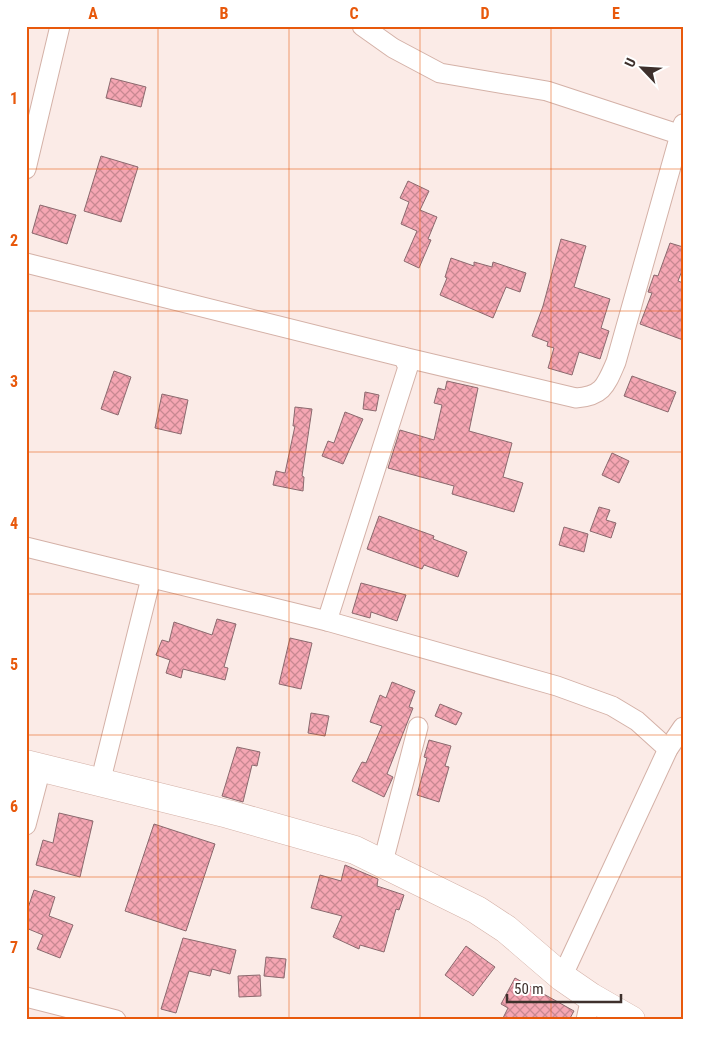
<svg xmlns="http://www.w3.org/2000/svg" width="709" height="1046" font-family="'Roboto Condensed',sans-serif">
	<defs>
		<pattern id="building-cross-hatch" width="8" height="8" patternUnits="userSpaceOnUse" patternTransform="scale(1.25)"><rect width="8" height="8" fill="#f5a6b3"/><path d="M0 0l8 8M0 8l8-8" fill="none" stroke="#c88892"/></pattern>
	</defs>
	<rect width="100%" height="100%" fill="#fbebe7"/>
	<g fill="url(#building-cross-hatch)" stroke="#8b696e">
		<path d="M111 78 146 87 141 107 106 98Z"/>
		<path d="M101 156 138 167 121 222 84 211Z"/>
		<path d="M408 181 429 191 420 210 437 217 428 239 431 240 419 268 404 261 417 231 401 224 409 202 400 198Z"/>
		<path d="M40 205 76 215 67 244 32 233Z"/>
		<path d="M561 239 586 246 574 287 610 299 601 328 609 331 600 359 579 352 572 375 548 368 554 348 547 346 548 342 532 336 543 306Z"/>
		<path d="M670 243 683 247V268L678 281 683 283V340L640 324 652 293 648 292 654 275 658 276Z"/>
		<path d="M451 258 474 266V262L492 267 493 262 526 273 520 292 506 287 493 318 440 295 447 278 445 277Z"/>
		<path d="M114 371 131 377 118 415 101 409Z"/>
		<path d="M632 376 676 392 668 412 624 396Z"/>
		<path d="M447 381 478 388 469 431 512 443 503 477 523 483 514 512 452 494 454 486 388 468 400 430 434 440 442 405 434 403 438 388 445 390Z"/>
		<path d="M365 392 379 395 376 411 363 409Z"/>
		<path d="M162 394 188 400 181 434 155 428Z"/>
		<path d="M295 407 312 409 302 476 304 477 303 491 273 485 276 471 285 473 295 426H293Z"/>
		<path d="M345 412 363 419 343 464 322 456 328 441 334 443Z"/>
		<path d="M612 453 629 461 619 483 602 475Z"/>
		<path d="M599 507 610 510 606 520 616 523 611 538 590 531Z"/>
		<path d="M379 516 434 536 433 539 467 552 458 577 424 565 422 569 367 549Z"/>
		<path d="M564 527 588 534 584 552 559 545Z"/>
		<path d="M361 583 406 595 397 621 371 612 370 618 352 613Z"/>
		<path d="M217 619 236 624 224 667 228 668 225 680 183 669 181 678 166 673 170 660 156 655 162 640 169 642 174 622 212 635Z"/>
		<path d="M290 638 312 643 301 689 279 684Z"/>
		<path d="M392 682 415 691 409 707 413 708 387 774 393 777 384 797 352 781 362 762 366 763 382 726 370 722 380 695 386 698Z"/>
		<path d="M440 704 462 713 456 725 435 716Z"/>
		<path d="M311 713 329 716 325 736 308 733Z"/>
		<path d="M429 740 451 746 445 766 449 767 439 802 417 795 427 758 424 757Z"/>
		<path d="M237 747 260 752 257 766 252 765 243 802 222 796Z"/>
		<path d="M59 813 93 821 80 877 36 865 43 840 53 843Z"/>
		<path d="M154 824 215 844 186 931 125 911Z"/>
		<path d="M345 865 378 879 377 886 404 895 399 910 396 909 384 952 360 945 359 949 333 937 342 916 311 908 320 875 341 881Z"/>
		<path d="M34 890 55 897 49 916 73 925 60 958 37 949 43 935 26 928V914Z"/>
		<path d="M183 938 236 950 230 974 212 969 210 976 189 971 176 1013 161 1009Z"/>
		<path d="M466 946 495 967 473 996 445 975Z"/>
		<path d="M266 957 286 959 284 978 264 976Z"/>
		<path d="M260 975 261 996 239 997 238 976Z"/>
		<path d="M515 978 574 1011 569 1020H502L508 1008 501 1004Z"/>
	</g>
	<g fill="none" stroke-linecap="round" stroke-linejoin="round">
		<g stroke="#d4b1a7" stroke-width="21">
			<g id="street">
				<path d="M362 26 393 48 440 73 547 91 681 135"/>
				<path d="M26 169 60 26"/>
				<path d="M26 263 403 357 408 367 327 621"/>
				<path d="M403 357 576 398C603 396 606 385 616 362L683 124"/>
				<path d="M26 547 327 621 557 686 612 706 637 721 668 749"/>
				<path d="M100 783 151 578"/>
				<path d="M26 825 41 768"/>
				<path d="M383 862 418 727"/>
				<path d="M562 977 668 749 683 727"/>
				<path d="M26 997 116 1020"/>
				<path d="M586 1020 591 997"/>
			</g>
		</g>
		<g stroke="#d4b1a7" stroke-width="29">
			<path id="highway" d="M26 764 228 814 355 850 477 910 506 929 562 977 591 997 631 1020"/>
		</g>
		<use href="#street" stroke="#fff" stroke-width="19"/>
		<use href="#highway" stroke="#fff" stroke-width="28"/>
	</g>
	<path fill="none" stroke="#e8590c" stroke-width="1" stroke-opacity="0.55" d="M158 26V1020M289 26V1020M420 26V1020M551 26V1020M26 169H683M26 311H683M26 452H683M26 594H683M26 735H683M26 877H683"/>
	<rect width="709" height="1046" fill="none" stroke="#ffffff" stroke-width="55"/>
	<g transform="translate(642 68) rotate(295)" stroke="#ffffff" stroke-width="4" paint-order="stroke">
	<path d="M0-4L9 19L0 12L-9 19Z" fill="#3e302c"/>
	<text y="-8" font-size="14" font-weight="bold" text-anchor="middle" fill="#3e302c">U</text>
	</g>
	<path d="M507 994v8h114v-8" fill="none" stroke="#3e302c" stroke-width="2.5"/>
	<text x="514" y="994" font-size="15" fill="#3e302c" stroke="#ffffff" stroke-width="4" paint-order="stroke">50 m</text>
	<rect x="28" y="28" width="654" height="990" fill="none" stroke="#e8590c" stroke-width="2"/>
	<g font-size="16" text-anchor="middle" font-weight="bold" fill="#e8590c">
		<text x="93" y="19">A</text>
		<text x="224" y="19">B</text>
		<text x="354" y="19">C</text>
		<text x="485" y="19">D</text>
		<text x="616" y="19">E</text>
		<text x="14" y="104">1</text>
		<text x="14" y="246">2</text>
		<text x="14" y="387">3</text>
		<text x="14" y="529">4</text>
		<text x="14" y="670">5</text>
		<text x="14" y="812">6</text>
		<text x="14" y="953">7</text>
	</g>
</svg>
